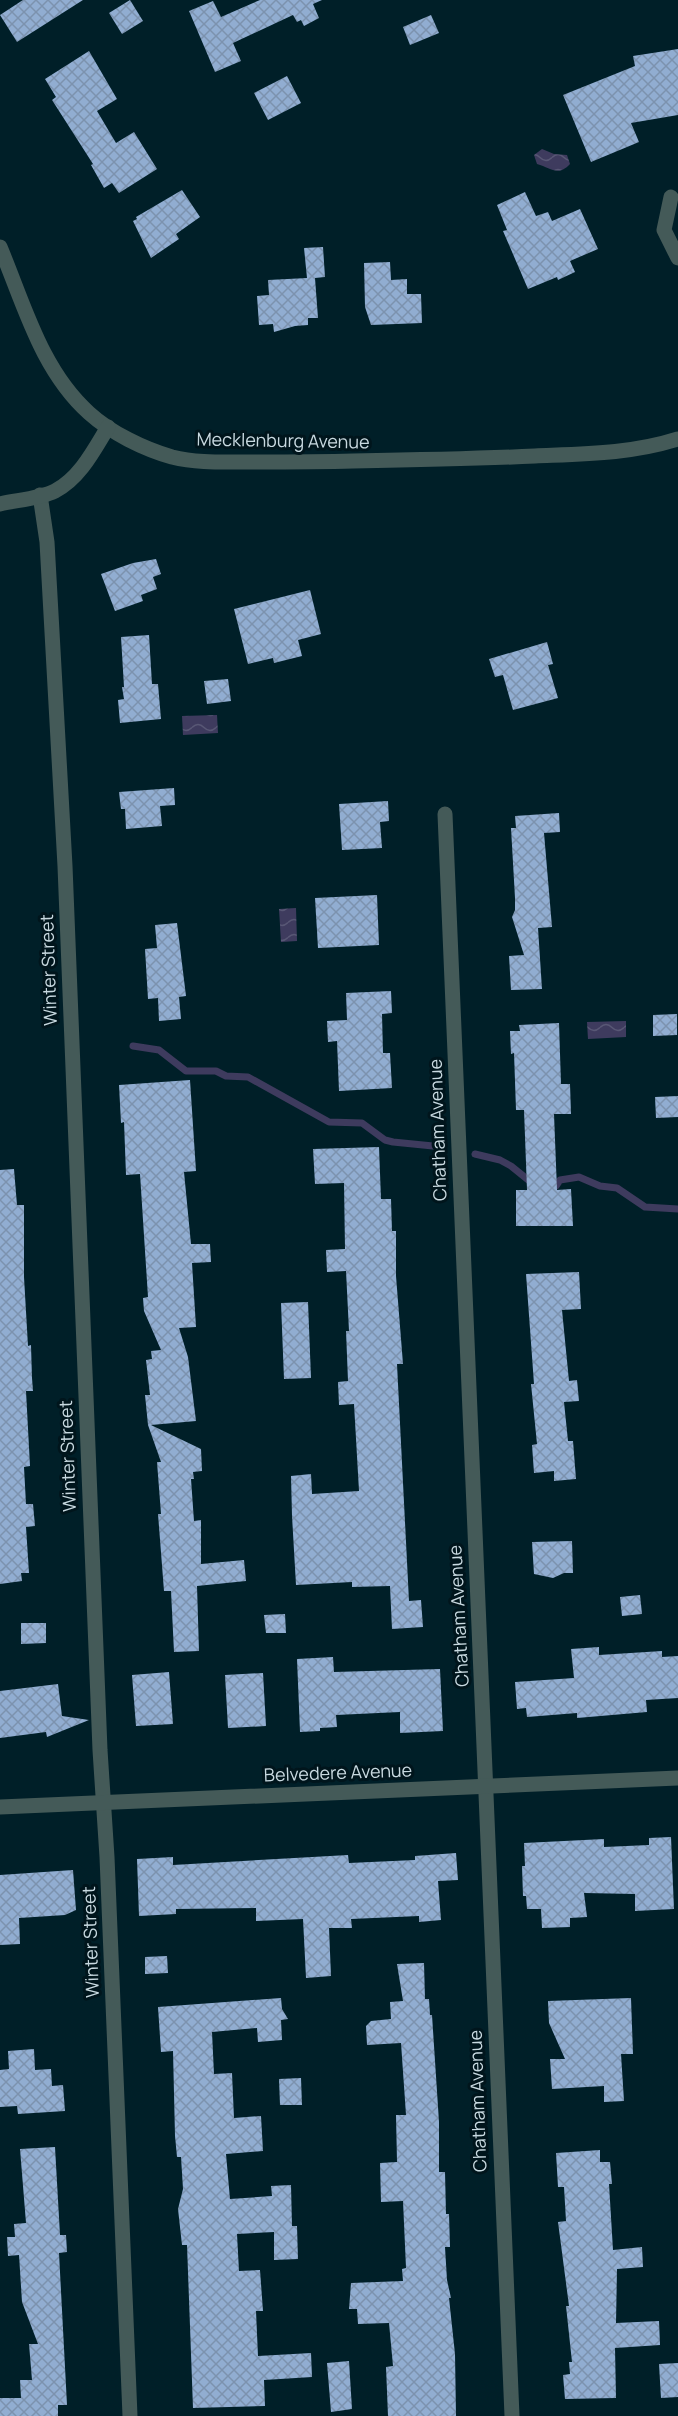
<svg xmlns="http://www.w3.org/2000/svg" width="678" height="2416" font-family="Manrope,sans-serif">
	<defs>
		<pattern id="water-waves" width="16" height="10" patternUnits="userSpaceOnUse" patternTransform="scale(1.5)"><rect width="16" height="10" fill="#3e3b5e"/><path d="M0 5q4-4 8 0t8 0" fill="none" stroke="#585775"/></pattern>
		<pattern id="building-cross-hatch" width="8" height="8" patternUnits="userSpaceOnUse" patternTransform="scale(1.5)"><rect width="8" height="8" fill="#91add1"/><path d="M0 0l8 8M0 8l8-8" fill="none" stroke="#7c92ae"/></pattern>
	</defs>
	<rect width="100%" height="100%" fill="#001f28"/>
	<g fill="url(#water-waves)">
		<path d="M542 149 554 154 567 155 570 164C558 177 551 168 537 164L534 155Z"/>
		<path d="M217 715 218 733 183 735 182 716Z"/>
		<path d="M296 908 297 941 281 942 279 909Z"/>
		<path d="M626 1021V1037L588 1039 587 1022Z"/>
	</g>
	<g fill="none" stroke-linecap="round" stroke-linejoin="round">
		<g stroke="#3e3b5e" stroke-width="7">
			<path d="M133 1046 159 1050 186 1071H216L226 1076 248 1077 329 1122 362 1123 385 1140 393 1142 443 1147"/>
			<path d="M475 1154 500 1160 511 1166 532 1183"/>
			<path d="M549 1188 556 1186 560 1180 579 1177 600 1186 617 1188 645 1207 678 1209"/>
		</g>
	</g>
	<g fill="url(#building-cross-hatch)">
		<path d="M23 0H83L17 42 0 15Z"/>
		<path d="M130 0 143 21 122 34 109 13Z"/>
		<path d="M260 0H322L313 4 319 18 304 26 301 20 297 22 293 15 233 43 241 61 215 72 189 11 213 1 221 17Z"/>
		<path d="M431 15 439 33 410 45 403 27Z"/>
		<path d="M678 49V115L631 123 639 142 591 162 563 95 635 66 633 56Z"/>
		<path d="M89 51 117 99 97 111 116 143 134 132 157 169 119 193 112 183 104 188 91 165 93 164 52 100 56 97 45 79Z"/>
		<path d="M287 76 301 103 268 120 254 93Z"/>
		<path d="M182 190 200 217 176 234 179 239 151 258 133 221 137 219 136 217Z"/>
		<path d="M525 192 536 216 548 212 552 221 580 209 598 249 570 261 575 272 558 280 557 277 528 289 503 231 507 230 497 205Z"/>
		<path d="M323 247 325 277 315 278 318 318H308V325L295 326 274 332 273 324 259 325 257 296 269 295 268 280 307 278 304 248Z"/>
		<path d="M390 262 391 280 407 279V294H421L422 323 371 325 365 307 364 263Z"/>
		<path d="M156 559 161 574 153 577 157 589 141 595 143 601 115 611 101 574 133 563Z"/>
		<path d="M310 590 321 634 298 640 302 656 274 663 273 658 248 664 234 609Z"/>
		<path d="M149 635 152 684H158L161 719 120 723 118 700 124 699 122 687H124L121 637Z"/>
		<path d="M547 642 553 664 548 665 558 698 513 710 503 675 495 677 489 659Z"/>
		<path d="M228 679 231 701 207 704 204 681Z"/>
		<path d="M174 788 175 805 160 806 162 826 126 829 125 809H121L119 792Z"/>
		<path d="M388 801 389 821 380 822 382 848 342 850 339 804Z"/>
		<path d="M559 813 560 832 544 833 552 927 538 928 542 989 511 990 509 956 524 955 512 917 515 910V898L511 828H516L515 816Z"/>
		<path d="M377 895 379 945 318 948 315 898Z"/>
		<path d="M177 923 186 996 179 997 181 1019 159 1021 158 998 148 999 145 949 157 948 155 925Z"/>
		<path d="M391 991 392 1013 382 1014 383 1053H390L392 1088 339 1091 337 1041 328 1042 327 1021 347 1020 346 993Z"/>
		<path d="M677 1014V1035L653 1036V1015Z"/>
		<path d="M559 1023 561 1084H570L571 1114H554L557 1190 571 1189 573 1226H516V1190H527L524 1110H516L514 1053 511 1054 510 1031H520L519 1025Z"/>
		<path d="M190 1080 196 1171 184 1172 191 1244H210L211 1262 192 1263 196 1327 179 1328 188 1357 196 1421 151 1425 201 1449 202 1471 193 1472 194 1479H191L194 1521 201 1520V1564L244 1560 246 1581 197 1586 199 1651 174 1652 171 1591H164L158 1514H161L157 1462H161L148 1425 145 1395H150L146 1360 152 1359 151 1351 161 1350 144 1311 143 1298 148 1297 140 1174 126 1175 124 1122 121 1123 119 1085Z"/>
		<path d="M678 1096V1117L656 1118 655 1097Z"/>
		<path d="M379 1147 381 1199H391L392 1231H396V1276L403 1364H397L409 1601 421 1600 423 1627 392 1629 390 1586 352 1587V1582L296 1585 292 1516 291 1476 311 1474 312 1494 359 1491 354 1404 339 1405 338 1382 348 1381 346 1331H349L346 1271 327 1272 326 1250 345 1249 344 1183 315 1184 313 1149Z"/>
		<path d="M14 1169 17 1205H24V1277L28 1346 31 1345 32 1378 33 1391H26L30 1466 24 1467 26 1504H33L35 1526 26 1527 29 1573H21L22 1581 0 1584V1170Z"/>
		<path d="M579 1272 581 1309 562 1310 569 1381 577 1380 579 1401 564 1402 568 1441H573L576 1479 554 1481V1471L534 1473 532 1445 537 1444 531 1384H534L526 1274Z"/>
		<path d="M308 1302 311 1378 284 1379 281 1303Z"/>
		<path d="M572 1541 573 1573H564L553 1578 534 1574 532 1542Z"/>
		<path d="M640 1595 642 1614 622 1616 620 1597Z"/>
		<path d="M285 1614 286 1633H266L264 1615Z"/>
		<path d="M21 1623H46V1643L21 1644Z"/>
		<path d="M599 1647V1655L662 1651V1657L678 1656V1698L646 1700 647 1712 577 1718V1713L527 1717 526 1708 517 1709 515 1682 574 1678 571 1649Z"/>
		<path d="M333 1657 334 1672 440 1669 443 1731 400 1733V1712L336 1715 337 1727 320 1728V1731L300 1732 297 1659Z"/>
		<path d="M169 1672 173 1724 136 1726 132 1675Z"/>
		<path d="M263 1673 266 1726 228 1728 225 1675Z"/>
		<path d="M58 1684 62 1716 89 1720 47 1737 46 1732 0 1738V1691Z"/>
		<path d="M671 1837 674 1909 635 1911V1894L584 1893 587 1917 570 1918V1927L542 1928 541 1909H527L526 1896H523L522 1866H525L524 1843 604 1839V1847L649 1845V1838Z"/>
		<path d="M456 1853 458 1880 438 1881 441 1920 419 1922V1916L351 1919 352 1928H329L331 1976 306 1978 303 1919 256 1921V1908L176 1909V1914L139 1916 137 1859 173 1857V1865L348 1855 349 1863 415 1860V1856Z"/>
		<path d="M73 1870 76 1910 65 1915 19 1918 20 1944 0 1945V1875Z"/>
		<path d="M167 1956 168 1973 145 1974V1957Z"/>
		<path d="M424 1963 425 1999H429L430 2015H432L439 2122V2172H445L446 2214H449L450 2247H445L447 2280 451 2298H449L455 2354 456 2416H388L386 2367 393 2366 389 2323 358 2324 357 2309H349L351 2283 403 2281 402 2269 406 2268 403 2201 381 2202 380 2163 397 2162 396 2115H406L401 2043 367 2045 366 2026 371 2021 391 2019 390 2002 403 2001 397 1964Z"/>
		<path d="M281 1998 282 2009 288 2019 281 2020 282 2040 258 2042 257 2028 212 2032 214 2074 232 2073 234 2118 261 2116 263 2151 226 2154 230 2199 272 2196 271 2186 291 2185 292 2226H297L298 2259 274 2260V2232L237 2234 239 2271 260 2270 263 2311H256L258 2356 311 2353 312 2377 264 2380 265 2406 193 2408 187 2245H182L178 2209 183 2189 181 2157H177L175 2136 173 2051 161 2052 158 2007Z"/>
		<path d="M631 1998 633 2054H621L624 2101 604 2102V2086L552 2089 550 2059H565L549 2023 548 2001Z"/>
		<path d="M34 2049 35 2070 51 2069 52 2086 63 2085 65 2111 18 2114 17 2106 0 2107V2070L9 2069 8 2051Z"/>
		<path d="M301 2078 302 2105H280L279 2079Z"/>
		<path d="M55 2147 60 2235H66L67 2252 59 2253 67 2405H58V2416H0V2398H21L20 2380H32L29 2344H38L22 2302 19 2255 8 2256 7 2237H15L14 2224 26 2223 20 2149Z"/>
		<path d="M600 2150V2162H610L612 2184H609L613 2250 642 2247 643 2267 617 2269 616 2323 659 2321 660 2345 615 2348 616 2398 565 2399 563 2375 570 2374 569 2362H572L566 2306H569L558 2222 566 2221 564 2187H558L556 2153Z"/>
		<path d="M349 2361 352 2409 331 2412 327 2363Z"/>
		<path d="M678 2363V2397L661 2398 659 2364Z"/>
	</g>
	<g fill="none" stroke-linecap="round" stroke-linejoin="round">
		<g stroke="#445a58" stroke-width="15">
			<path d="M671 197 664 230 678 258"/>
			<path d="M0 247C24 304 41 370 89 413 111 433 144 449 172 457 196 463 221 462 245 462 281 462 317 462 353 461 414 460 474 459 535 456 583 454 631 454 678 439"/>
			<path d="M40 495 47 542 65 866 100 1750 107 1857 130 2416"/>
			<path d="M0 504C17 500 39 499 55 491 80 478 94 450 108 427"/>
			<path d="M445 814 512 2416"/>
			<path d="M0 1807 678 1778"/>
		</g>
	</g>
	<g text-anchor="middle" stroke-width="6" stroke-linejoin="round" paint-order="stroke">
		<g font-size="18" fill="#c8d9e0" stroke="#00151c">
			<text transform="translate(283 441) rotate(1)" y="6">Mecklenburg Avenue</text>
			<text transform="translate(49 970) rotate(-92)" y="6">Winter Street</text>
			<text transform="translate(438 1130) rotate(-92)" y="6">Chatham Avenue</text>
			<text transform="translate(68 1456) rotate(-92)" y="6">Winter Street</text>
			<text transform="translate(459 1616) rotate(-93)" y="6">Chatham Avenue</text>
			<text transform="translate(338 1773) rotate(-2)" y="6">Belvedere Avenue</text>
			<text transform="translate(91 1942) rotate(-92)" y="6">Winter Street</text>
			<text transform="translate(478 2101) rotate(-92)" y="6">Chatham Avenue</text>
		</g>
	</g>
</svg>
